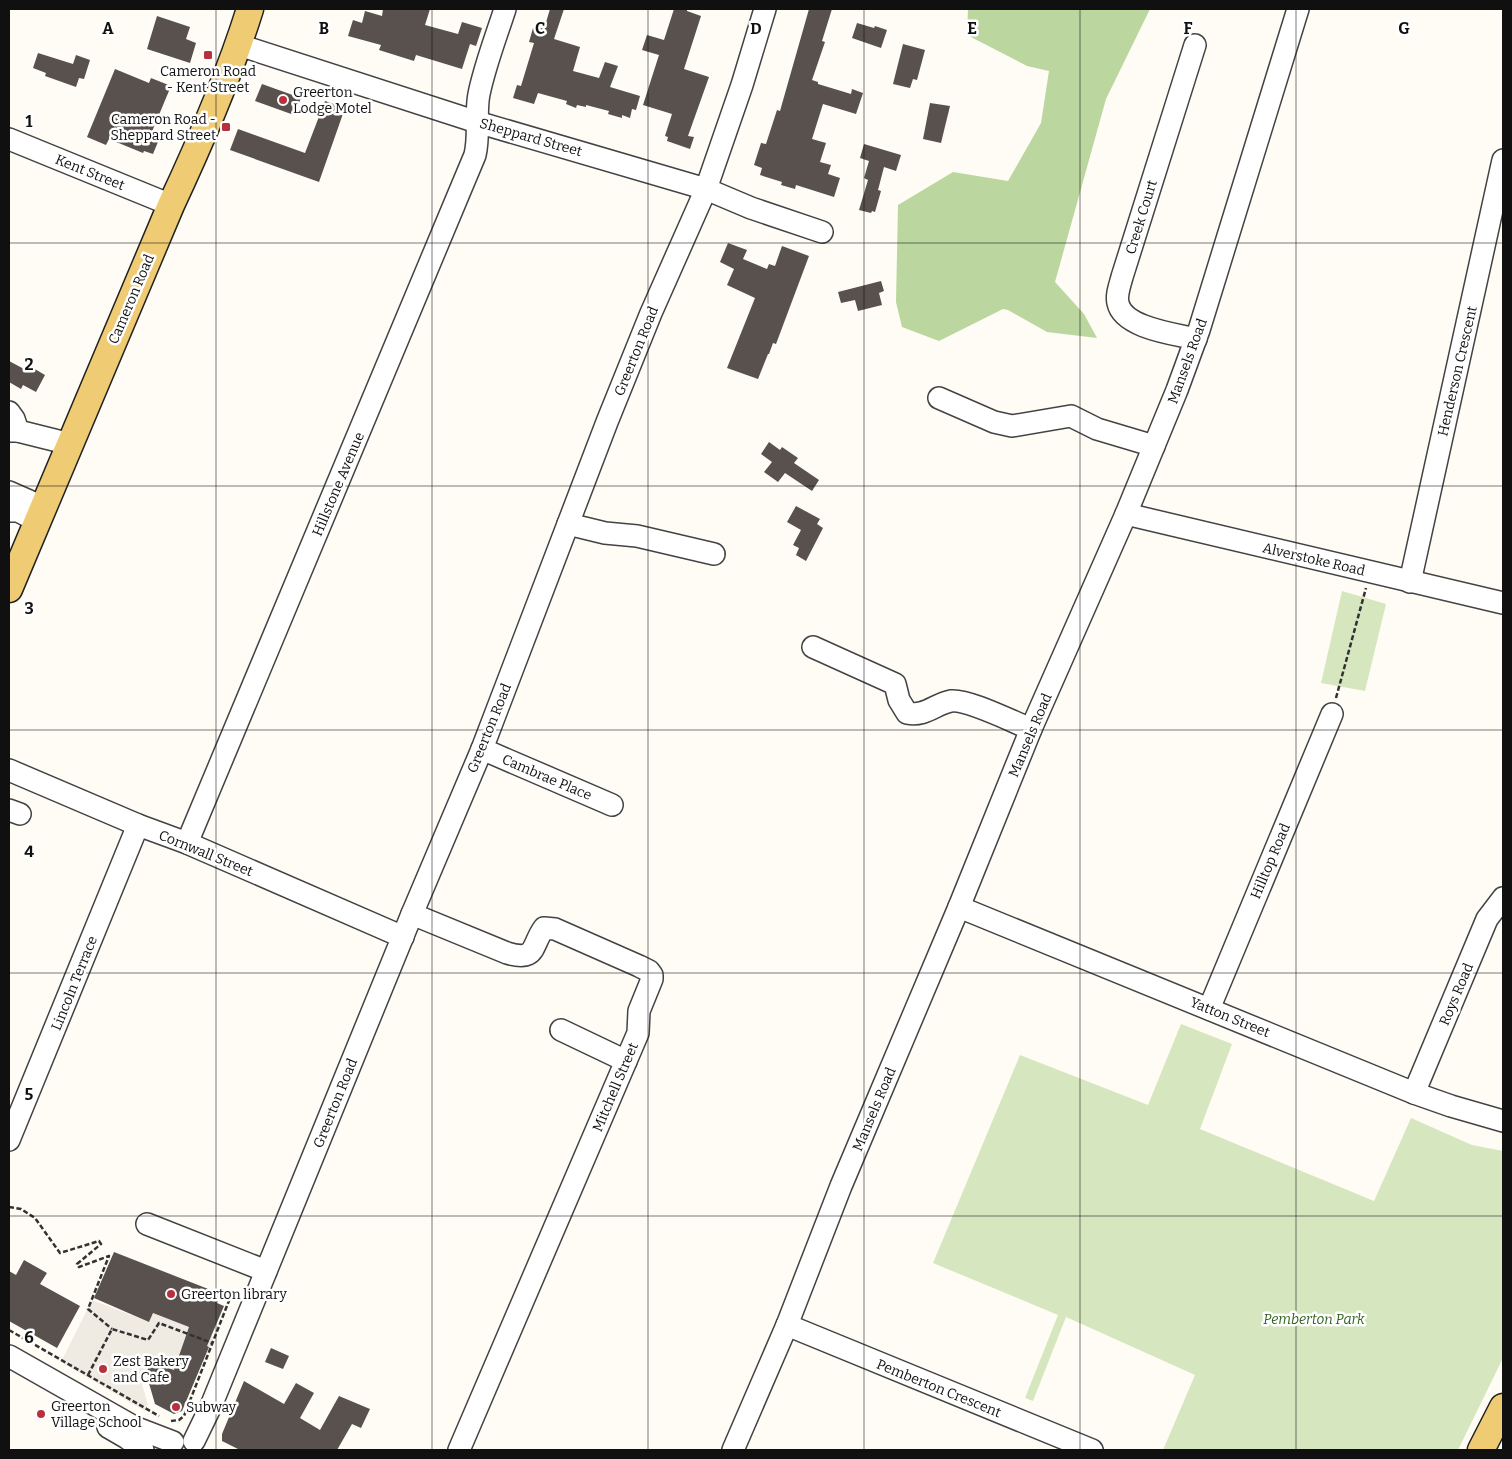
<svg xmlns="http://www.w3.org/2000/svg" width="1512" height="1459" font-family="Bitter,serif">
	<rect width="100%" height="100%" fill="#fefcf4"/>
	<g fill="#d6e7bf">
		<path d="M1342 591 1386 604 1365 691 1321 683Z"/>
		<path d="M1181 1024 1232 1044 1200 1129 1374 1201 1411 1118 1472 1145 1503 1151V1358L1458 1450H1163L1195 1375 1066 1317 1033 1401 1025 1398 1058 1315 933 1263 1020 1055 1148 1105Z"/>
	</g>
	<path fill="#bbd79f" d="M968 9H1150L1106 99 1055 282 1084 314 1097 338 1047 332 1008 310 1003 309 939 341 902 327 896 302 898 205 953 172 1008 181 1041 123 1049 71 1027 66 967 35Z"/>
	<path fill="#efebe2" d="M92 1300 149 1322 153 1313 213 1337 212 1343 209 1347 185 1338 174 1370 151 1362 146 1373 147 1375 140 1377 148 1405 145 1411 61 1362Z"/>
	<g fill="#58514d">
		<path d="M383 9H430L425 25 458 34 462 22 482 28 476 46 470 44 462 69 416 55 414 61 379 50 381 45 348 36 353 20 362 23 365 11 382 16Z"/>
		<path d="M550 9H564L554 39 580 47 573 71 599 78 605 62 618 66 610 87 640 96 636 110 632 109 630 118 622 115V118L608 114 609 111 586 105V107L577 105 576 108 566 104 567 101 538 93 534 104 513 98 517 85 521 86 534 43 529 42 533 28 536 29 537 27 544 29Z"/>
		<path d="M674 9H687V11L701 16 684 69 709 77 688 136 694 137 690 149 667 141 668 137 665 136 672 114 643 105 659 55 642 50 647 35 664 40Z"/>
		<path d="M809 9H832L822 41 825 42 812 80 818 82V84L851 94 852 89 863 93 856 114 823 104 812 139 826 143 820 162 831 165 828 174 840 178 834 197 796 185 795 189 781 185 782 182 760 175 762 168 754 165 761 143 766 144 777 110 780 111Z"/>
		<path d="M157 16 190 27 186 39 196 43 190 63 147 49Z"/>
		<path d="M857 23 874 28 875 26 887 30 881 48 852 38Z"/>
		<path d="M903 44 925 50 917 80 913 79 910 88 893 84Z"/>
		<path d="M38 53 73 64 76 55 90 60 84 79 79 78 76 87 45 76 46 73 33 68Z"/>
		<path d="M115 69 149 83 151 78 171 86 151 134 160 137 153 154 144 151 143 153 109 139 106 145 87 137Z"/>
		<path d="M262 84 301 98 294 115 255 101Z"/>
		<path d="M325 101 345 108 319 182 230 150 238 129 305 153Z"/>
		<path d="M930 103 950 106 941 143 923 139Z"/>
		<path d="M864 144 901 155 896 171 884 167 878 190 881 191 875 212 872 211 871 213 859 210 868 180 864 178 869 161 860 158Z"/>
		<path d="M728 243 747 250 743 259 767 269 769 264 775 266 782 246 809 256 776 344 773 343 769 354H768L758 379 727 368 755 298 727 285 734 269 720 262Z"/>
		<path d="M881 281 884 291 879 293 882 305 858 311 855 300 841 303 838 292Z"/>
		<path d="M9 361 26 370 28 365 45 375 36 392 23 385 21 389 9 382Z"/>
		<path d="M769 442 780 450 782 447 798 458 794 463 819 480 812 491 785 473 778 482 764 472 772 462 761 454Z"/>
		<path d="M796 506 820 519 817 524 823 528 806 561 796 555 799 548 793 545 801 530 787 522Z"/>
		<path d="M114 1252 221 1294 217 1303 224 1306 207 1346 209 1347 182 1411 174 1414 155 1404 146 1373 151 1362 174 1370 189 1327 153 1313 149 1322 94 1298Z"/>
		<path d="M24 1260 47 1273 40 1284 80 1306 57 1348 9 1321V1271L16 1275Z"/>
		<path d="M271 1348 289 1356 283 1369 265 1362Z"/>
		<path d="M244 1381 284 1404 296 1383 314 1393 300 1418 320 1430 339 1396 370 1409 361 1428 352 1424 337 1450H240L222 1441V1434Z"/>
	</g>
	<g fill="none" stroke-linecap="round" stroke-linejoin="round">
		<g stroke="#434343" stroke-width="24">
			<g id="minor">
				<path d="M239 45 477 122 706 189 751 208 822 232"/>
				<path d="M1195 45 1122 277C1120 285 1116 295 1118 303 1123 328 1175 334 1196 339"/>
				<path d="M9 139 171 205"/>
				<path d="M939 398 994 422 1012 426 1071 416 1097 429 1154 446"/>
				<path d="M9 412 14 419 18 431"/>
				<path d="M9 431H18L70 444"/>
				<path d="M9 492 43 507"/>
				<path d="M9 511H18L37 521"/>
				<path d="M1126 514 1503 603"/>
				<path d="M568 524 605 533 637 536 714 554"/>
				<path d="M1410 582 1503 160"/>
				<path d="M813 647 895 684 899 700 907 713C925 717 935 704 951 701 968 699 1013 722 1031 729"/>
				<path d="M482 749 612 805"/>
				<path d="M9 770 138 825 187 843 403 937"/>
				<path d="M9 810 20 814"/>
				<path d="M187 843 475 155C480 134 475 114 479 94 485 65 496 37 505 9"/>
				<path d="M959 907 1414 1093 1451 1106 1503 1121"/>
				<path d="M412 914 507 953C537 962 531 946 544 928L555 929 639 966 649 971 652 975V979L639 1011 638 1033 459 1450"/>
				<path d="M1209 1009 1332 714"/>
				<path d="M561 1030 626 1061"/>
				<path d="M1414 1093 1487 919 1503 898"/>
				<path d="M9 1140 138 825"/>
				<path d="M147 1224 266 1271"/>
				<path d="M787 1325 1092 1450"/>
				<path d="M9 1356 134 1427 173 1442"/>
				<path d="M108 1427 127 1438 143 1450"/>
				<path d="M194 1441 211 1406 412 914 482 749 607 422 651 313 706 189 742 85 765 9"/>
				<path d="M733 1450 787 1325 841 1186 959 907 1031 729 1126 514 1177 390 1199 330 1298 9"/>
			</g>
		</g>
		<g stroke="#212121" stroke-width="29">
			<g id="major">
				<path d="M9 589 171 205C201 141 229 76 250 9"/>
				<path d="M1481 1450 1503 1407"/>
			</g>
		</g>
		<g stroke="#323232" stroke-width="2.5" stroke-dasharray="5 2.5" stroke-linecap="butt">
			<path d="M1336 698 1366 588"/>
			<path d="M9 1207 21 1209 35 1218 60 1253 99 1241 101 1244 77 1264 79 1267 109 1256 88 1309 112 1329"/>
			<path d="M9 1330 159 1416"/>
			<path d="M88 1375 112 1329 148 1340 159 1323 212 1343"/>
			<path d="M171 1421 179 1420 184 1416 230 1298 237 1293"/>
		</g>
		<use href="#minor" stroke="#fff" stroke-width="21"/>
		<use href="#major" stroke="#efcb73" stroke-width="26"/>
	</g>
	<path fill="none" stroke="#101010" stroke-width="1" stroke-opacity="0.55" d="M216 9V1450M432 9V1450M648 9V1450M864 9V1450M1080 9V1450M1296 9V1450M9 243H1503M9 486H1503M9 730H1503M9 973H1503M9 1216H1503"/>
	<g fill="#b8303d" stroke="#fff" stroke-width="2">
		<rect x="203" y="50" width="10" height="10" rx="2.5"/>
		<circle cx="283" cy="100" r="5"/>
		<rect x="221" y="122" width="10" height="10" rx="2.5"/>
		<circle cx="171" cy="1294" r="5"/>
		<circle cx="103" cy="1369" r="5"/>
		<circle cx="176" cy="1407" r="5"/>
		<circle cx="41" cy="1414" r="5"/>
	</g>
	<g text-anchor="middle" stroke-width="5" stroke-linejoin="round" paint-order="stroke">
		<g font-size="14" fill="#101010" stroke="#fff" text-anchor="start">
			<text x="208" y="76" text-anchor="middle">Cameron Road<tspan x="208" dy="16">- Kent Street</tspan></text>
			<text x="293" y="97">Greerton<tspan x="293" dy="16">Lodge Motel</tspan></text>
			<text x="216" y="124" text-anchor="end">Cameron Road -<tspan x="216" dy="16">Sheppard Street</tspan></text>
			<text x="181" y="1299">Greerton library</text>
			<text x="113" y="1366">Zest Bakery<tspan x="113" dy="16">and Cafe</tspan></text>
			<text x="51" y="1411">Greerton<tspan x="51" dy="16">Village School</tspan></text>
			<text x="186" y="1412">Subway</text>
		</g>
		<g font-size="14" fill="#101010" stroke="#fff">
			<text transform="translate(531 137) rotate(16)" y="5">Sheppard Street</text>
			<text transform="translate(90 172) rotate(22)" y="5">Kent Street</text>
			<text transform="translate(1141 217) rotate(-73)" y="5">Creek Court</text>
			<text transform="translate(131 299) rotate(-67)" y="5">Cameron Road</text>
			<text transform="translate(636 351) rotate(-68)" y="5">Greerton Road</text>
			<text transform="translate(1187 361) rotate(-70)" y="5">Mansels Road</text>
			<text transform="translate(1457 371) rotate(-77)" y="5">Henderson Crescent</text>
			<text transform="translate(338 484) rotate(-67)" y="5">Hillstone Avenue</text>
			<text transform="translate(1314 559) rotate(13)" y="5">Alverstoke Road</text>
			<text transform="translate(489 728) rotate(-68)" y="5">Greerton Road</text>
			<text transform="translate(1030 735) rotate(-67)" y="5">Mansels Road</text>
			<text transform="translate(547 777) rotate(23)" y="5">Cambrae Place</text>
			<text transform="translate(206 853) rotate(22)" y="5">Cornwall Street</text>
			<text transform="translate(1270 861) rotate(-67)" y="5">Hilltop Road</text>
			<text transform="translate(74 983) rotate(-68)" y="5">Lincoln Terrace</text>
			<text transform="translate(1456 994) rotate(-67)" y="5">Roys Road</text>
			<text transform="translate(1230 1017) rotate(22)" y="5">Yatton Street</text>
			<text transform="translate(615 1087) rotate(-67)" y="5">Mitchell Street</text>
			<text transform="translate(335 1103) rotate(-68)" y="5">Greerton Road</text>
			<text transform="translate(874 1109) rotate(-67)" y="5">Mansels Road</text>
			<text transform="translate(939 1388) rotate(22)" y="5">Pemberton Crescent</text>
		</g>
		<g font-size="14" font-style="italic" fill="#346424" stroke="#fff">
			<text x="1314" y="1324">Pemberton Park</text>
		</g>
	</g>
	<g font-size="16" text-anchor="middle" font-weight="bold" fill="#101010" stroke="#fff" stroke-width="5" stroke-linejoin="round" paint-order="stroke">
		<text x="108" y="34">A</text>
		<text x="324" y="34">B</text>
		<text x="540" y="34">C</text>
		<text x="756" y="34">D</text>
		<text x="972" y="34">E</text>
		<text x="1188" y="34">F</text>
		<text x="1404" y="34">G</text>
		<text x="29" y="127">1</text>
		<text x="29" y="370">2</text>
		<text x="29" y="614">3</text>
		<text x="29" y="857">4</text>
		<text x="29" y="1100">5</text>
		<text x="29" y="1343">6</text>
	</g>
	<rect width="1512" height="1459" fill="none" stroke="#101010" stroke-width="20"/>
</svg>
